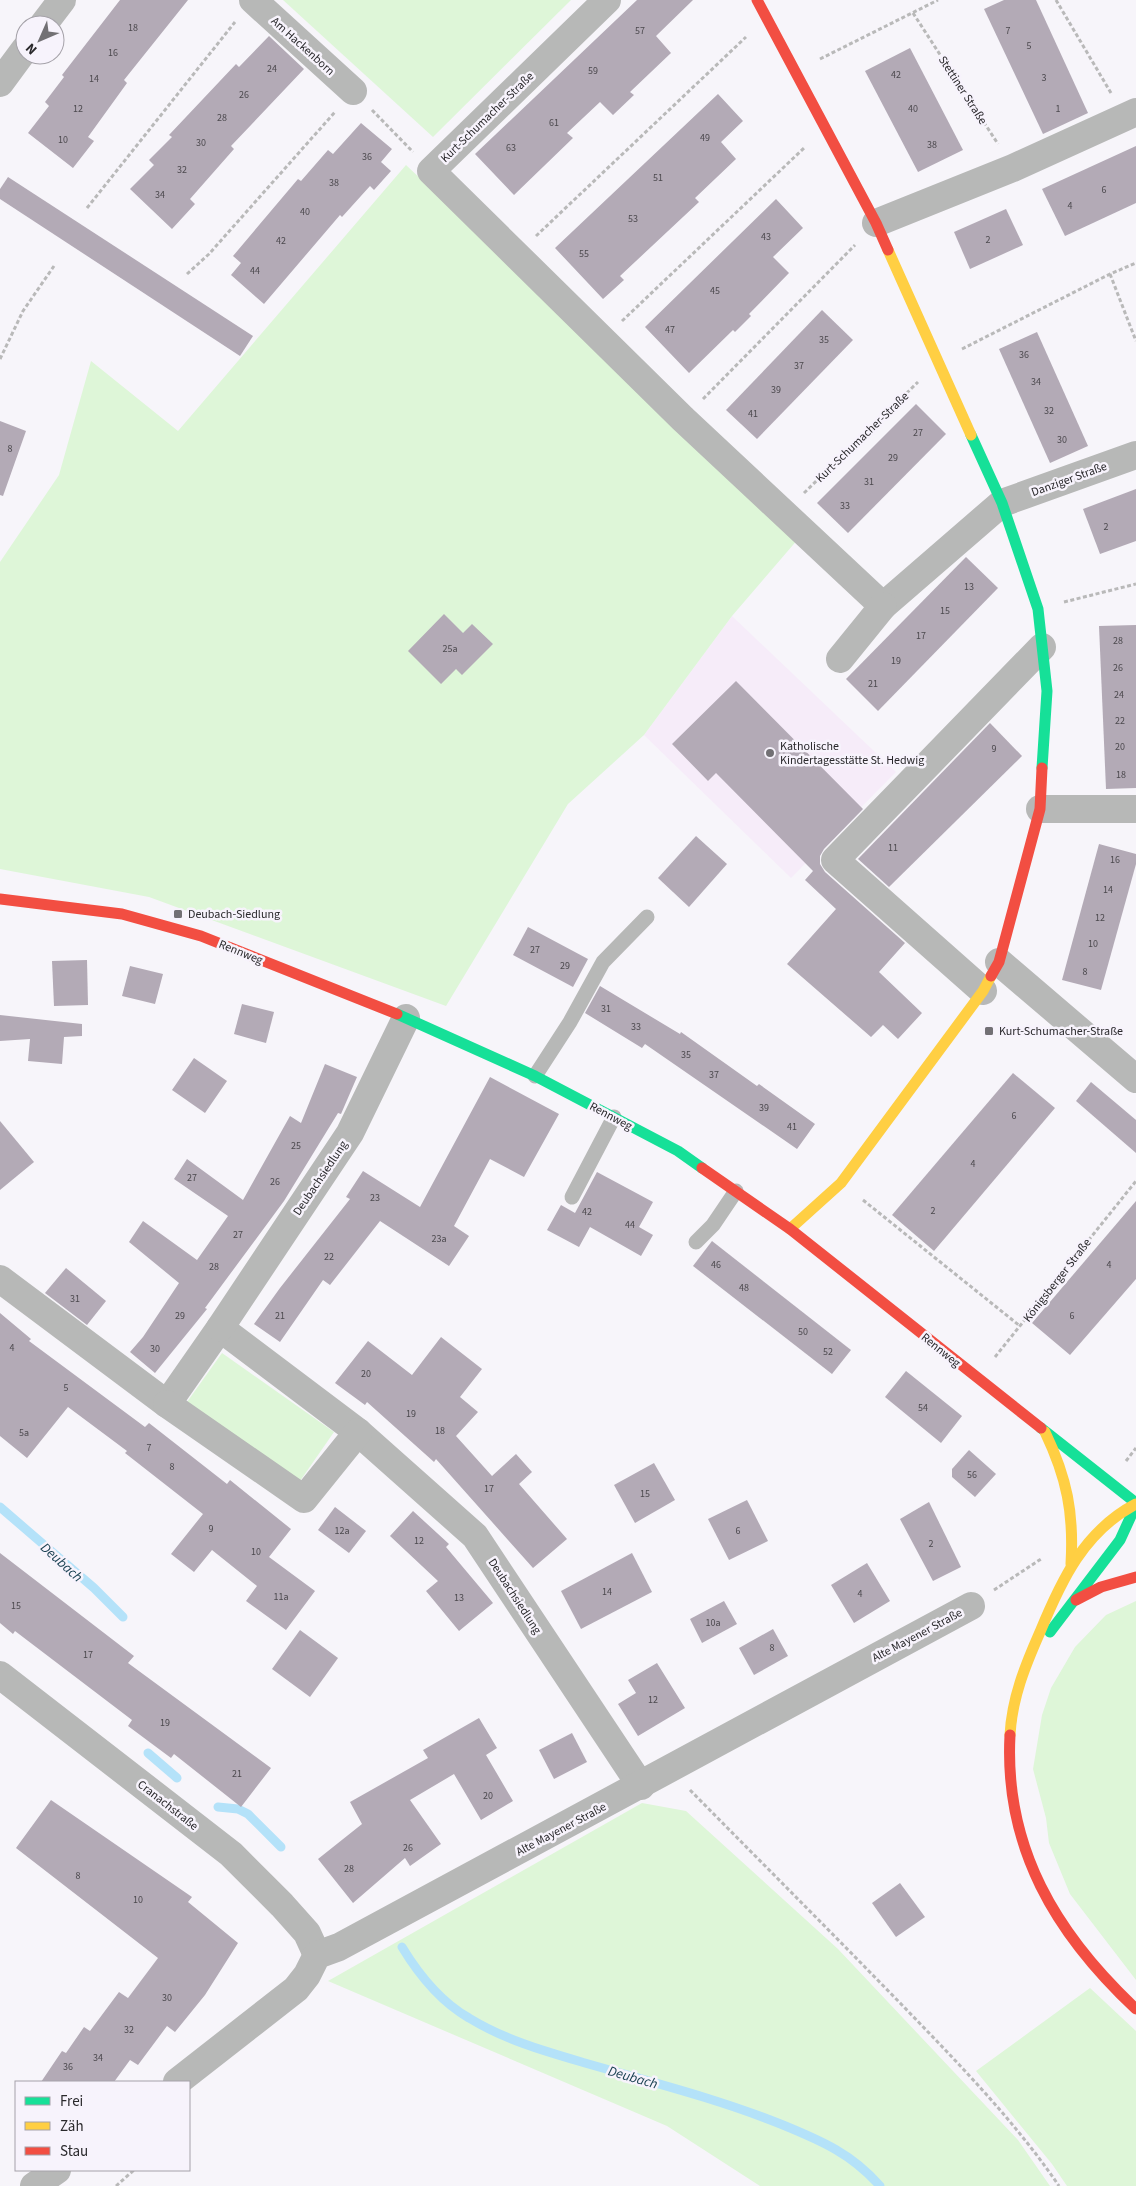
<svg xmlns="http://www.w3.org/2000/svg" width="1136" height="2186" font-family="'Source Sans 3',sans-serif">
	<rect width="100%" height="100%" fill="#f7f5fa"/>
	<path fill="#f6ecf9" d="M732 616 896 772 791 878 644 735Z"/>
	<g fill="#def6d8">
		<path d="M283 0H571L433 137Z"/>
		<path d="M406 165 799 538 732 616 644 735 568 804 446 1006 149 897 0 869V562L59 475 91 361 178 431Z"/>
		<path d="M222 1353 334 1432 300 1481 187 1402Z"/>
		<path d="M1136 1601V1980L1070 1894 1049 1843 1046 1818 1033 1769 1042 1715 1051 1688 1075 1647 1106 1615Z"/>
		<path d="M642 1803 686 1811 838 1949 1018 2140 1050 2186H760L667 2126 328 1981Z"/>
		<path d="M1090 1988 1136 2031V2186H1067L1052 2164 976 2071Z"/>
	</g>
	<g fill="none" stroke-linecap="round" stroke-linejoin="round">
		<g stroke="#b4e2f9" stroke-width="9">
			<path d="M0 1507 94 1588 123 1617"/>
			<path d="M148 1753 177 1778"/>
			<path d="M218 1807 238 1809 248 1814 281 1847"/>
			<path d="M402 1947C419 1975 441 2002 469 2018 505 2040 544 2051 585 2063 651 2082 719 2099 783 2125 822 2141 852 2154 880 2186"/>
		</g>
	</g>
	<g fill="#b3aab6">
		<path d="M120 0H188L124 80 127 83 88 137 94 141 73 168 28 133 49 106 45 102 64 77 62 75Z"/>
		<path d="M637 0H693L656 36 671 53 630 92 634 95 613 115 600 102 567 133 573 138 514 195 475 154Z"/>
		<path d="M1004 0H1036L1088 113 1043 134 984 9Z"/>
		<path d="M269 36 304 69 231 146 234 149 190 199 195 204 172 229 130 189 154 165 149 160 172 137 169 135 236 64 239 67Z"/>
		<path d="M910 48 963 150 918 172 865 71Z"/>
		<path d="M718 94 743 121 721 142 736 159 695 198 699 202 620 276 624 280 603 299 555 248Z"/>
		<path d="M361 123 392 149 381 162 391 171 374 190 370 186 342 217 340 215 264 304 231 275 241 263 233 256 298 179 301 181 328 150 333 154Z"/>
		<path d="M1136 146V203L1065 236 1042 189Z"/>
		<path d="M8 177 253 336 240 356 0 199V189Z"/>
		<path d="M776 199 803 228 773 257 789 273 749 314 751 316 735 332 733 330 689 373 645 327Z"/>
		<path d="M1006 209 1023 245 970 269 954 232Z"/>
		<path d="M822 310 853 340 757 439 726 410Z"/>
		<path d="M1037 332 1088 446 1050 463 999 349Z"/>
		<path d="M916 404 946 434 848 533 817 503Z"/>
		<path d="M0 421 26 431 3 496 0 495Z"/>
		<path d="M1136 489V541L1100 554 1083 509Z"/>
		<path d="M966 557 998 588 878 711 846 679Z"/>
		<path d="M444 614 463 633 472 624 493 644 462 675 456 669 441 684 408 651Z"/>
		<path d="M1136 625V788L1106 789 1099 626Z"/>
		<path d="M736 681 863 809 824 849 820 856V864L825 872 905 943 879 972 922 1013 898 1039 883 1025 871 1037 787 964 836 909 805 880 813 871 716 773 708 781 672 744Z"/>
		<path d="M990 723 1022 756 889 887 858 859Z"/>
		<path d="M696 836 727 864 689 907 658 878Z"/>
		<path d="M1099 844 1136 854V864L1101 990 1062 980Z"/>
		<path d="M528 927 588 959 573 987 513 955Z"/>
		<path d="M87 960 88 1005 54 1006 52 961Z"/>
		<path d="M130 966 163 974 155 1004 122 996Z"/>
		<path d="M600 986 680 1034 681 1032 757 1086 759 1084 815 1124 797 1149 645 1044 642 1048 585 1013Z"/>
		<path d="M242 1004 274 1012 266 1043 234 1034Z"/>
		<path d="M0 1015 82 1024V1036L64 1037 62 1064 28 1061 30 1039 0 1041Z"/>
		<path d="M194 1058 227 1081 205 1113 172 1090Z"/>
		<path d="M325 1064 357 1077 341 1114 338 1113 284 1201 205 1308 207 1309 155 1373 130 1352 143 1337 179 1283 129 1242 143 1221 197 1260 228 1216 174 1179 187 1159 243 1200 290 1116 301 1123Z"/>
		<path d="M1013 1073 1055 1108 934 1251 892 1215Z"/>
		<path d="M490 1077 559 1114 524 1177 490 1159 454 1226 469 1236 449 1266 380 1221 330 1285 323 1280 280 1342 254 1324 280 1288 350 1199 346 1197 363 1171 420 1207Z"/>
		<path d="M1091 1082 1136 1120V1153L1076 1101Z"/>
		<path d="M0 1121 34 1162 0 1190Z"/>
		<path d="M597 1172 653 1202 639 1227 653 1235 641 1256 590 1227 579 1247 547 1230 561 1205 575 1213Z"/>
		<path d="M1136 1201V1279L1070 1355 1032 1323Z"/>
		<path d="M712 1241 851 1350 832 1374 693 1266Z"/>
		<path d="M66 1268 106 1301 87 1325 45 1293Z"/>
		<path d="M0 1313 31 1339 29 1341 145 1427 149 1423 227 1484 230 1480 291 1529 269 1557 315 1591 286 1630 246 1601 257 1586 212 1550 194 1572 171 1554 203 1514 125 1453 127 1451 68 1407 27 1458 0 1436Z"/>
		<path d="M441 1337 482 1369 460 1397 478 1412 456 1436 492 1476 516 1454 532 1472 519 1484 567 1539 533 1568 436 1459 434 1462 367 1402 365 1405 335 1383 368 1341 412 1375Z"/>
		<path d="M906 1371 962 1416 941 1443 885 1397Z"/>
		<path d="M969 1450 996 1474 975 1497 952 1477V1469Z"/>
		<path d="M654 1463 675 1500 635 1523 614 1485Z"/>
		<path d="M747 1500 768 1541 729 1560 708 1519Z"/>
		<path d="M929 1502 961 1567 933 1581 900 1519Z"/>
		<path d="M335 1507 366 1531 349 1553 318 1530Z"/>
		<path d="M413 1511 449 1544 446 1547 493 1603 459 1631 426 1591 438 1581 390 1536Z"/>
		<path d="M0 1553 134 1656 128 1663 271 1768 241 1807 174 1754 171 1758 128 1726 132 1720 15 1631 13 1634 0 1623Z"/>
		<path d="M632 1553 652 1592 581 1629 561 1591Z"/>
		<path d="M867 1563 890 1601 854 1623 831 1585Z"/>
		<path d="M724 1601 737 1624 702 1643 690 1619Z"/>
		<path d="M773 1629 788 1656 754 1675 739 1648Z"/>
		<path d="M300 1630 338 1658 310 1697 272 1669Z"/>
		<path d="M657 1663 685 1708 638 1736 618 1704 636 1693 628 1680Z"/>
		<path d="M479 1718 497 1748 486 1755 513 1801 481 1820 454 1774 410 1800 441 1844 410 1866 405 1858 353 1903 318 1859 362 1824 350 1802 428 1758 423 1750Z"/>
		<path d="M572 1733 587 1762 554 1779 539 1750Z"/>
		<path d="M51 1800 192 1897 188 1902 238 1943 205 1995 175 2032 167 2026 138 2065 130 2060 114 2082H41L62 2051 66 2053 84 2027 90 2031 119 1992 128 1998 158 1958 16 1848Z"/>
		<path d="M900 1883 925 1917 896 1937 872 1903Z"/>
	</g>
	<g fill="none" stroke-linecap="round" stroke-linejoin="round">
		<g stroke="#b9b9b9" stroke-width="3" stroke-dasharray="4 2.5" stroke-linecap="butt">
			<path d="M1056 0 1111 93"/>
			<path d="M913 13 998 144"/>
			<path d="M820 59 938 0"/>
			<path d="M372 110 413 152"/>
			<path d="M87 208 235 22"/>
			<path d="M536 236 746 37"/>
			<path d="M187 274 209 254 335 112"/>
			<path d="M1110 274 1136 341"/>
			<path d="M622 321 804 148"/>
			<path d="M962 349 1110 274 1136 263"/>
			<path d="M0 359 23 311 54 266"/>
			<path d="M703 399 855 245"/>
			<path d="M804 493 918 382"/>
			<path d="M1064 602 1136 584"/>
			<path d="M863 1200 1020 1326"/>
			<path d="M995 1357 1136 1181"/>
			<path d="M1126 1461 1136 1448"/>
			<path d="M994 1590 1041 1559"/>
			<path d="M690 1790C761 1862 832 1933 903 2006 958 2063 1014 2120 1059 2186"/>
			<path d="M116 2186 134 2170"/>
		</g>
		<g stroke="#b7b8b7" stroke-width="15">
			<path d="M535 1076 570 1022 603 962 647 917"/>
			<path d="M572 1197 614 1117"/>
			<path d="M696 1242 713 1225 736 1191"/>
		</g>
		<g stroke="#b7b8b7" stroke-width="28">
			<path d="M253 0 353 91"/>
			<path d="M607 0 431 171 683 419 883 606 1002 503 1136 455"/>
			<path d="M43 25 62 0"/>
			<path d="M0 83 25 49"/>
			<path d="M876 223 1013 168 1136 112"/>
			<path d="M840 659 883 606"/>
			<path d="M1040 809H1136"/>
			<path d="M999 962 1136 1079"/>
			<path d="M983 991 835 860 1042 647"/>
			<path d="M0 1279 167 1404 220 1328 358 1432 475 1536 641 1786"/>
			<path d="M220 1328 350 1133 406 1018"/>
			<path d="M167 1404 304 1499 358 1432"/>
			<path d="M0 1675 231 1854 282 1905 307 1933 317 1955"/>
			<path d="M177 2082 296 1989 307 1975 317 1955 339 1947 971 1606"/>
			<path d="M34 2186 57 2170"/>
		</g>
		<g stroke="#16e098" stroke-width="11">
			<path d="M971 435 1002 503 1038 609 1047 691 1042 768"/>
			<path d="M397 1014 535 1076 678 1151 702 1168"/>
			<path d="M1041 1428 1136 1503"/>
			<path d="M1050 1632 1120 1540 1136 1505"/>
		</g>
		<g stroke="#ffcf43" stroke-width="11">
			<path d="M888 250 971 435"/>
			<path d="M790 1229 841 1183 983 991 991 976"/>
			<path d="M1045 1432C1067 1478 1074 1513 1071 1564"/>
			<path d="M1010 1735C1012 1698 1025 1666 1040 1632 1061 1581 1084 1531 1136 1504"/>
		</g>
		<g stroke="#f24e42" stroke-width="11">
			<path d="M757 0 876 223 888 250"/>
			<path d="M0 899 122 914 201 936 397 1014"/>
			<path d="M991 976 999 962 1040 809 1042 768"/>
			<path d="M702 1168 790 1229 1041 1428"/>
			<path d="M1076 1600 1101 1587 1136 1577"/>
			<path d="M1010 1735C1004 1848 1056 1934 1136 2009"/>
		</g>
	</g>
	<g fill="#727074" stroke="#f7f3fc" stroke-width="2">
		<circle cx="770" cy="753" r="5"/>
		<rect x="173" y="909" width="10" height="10" rx="2.5"/>
		<rect x="984" y="1026" width="10" height="10" rx="2.5"/>
	</g>
	<g text-anchor="middle" stroke-width="5" stroke-linejoin="round" paint-order="stroke">
		<g font-size="10" fill="#4c494e">
			<text x="133" y="31">18</text>
			<text x="640" y="34">57</text>
			<text x="1008" y="34">7</text>
			<text x="1029" y="49">5</text>
			<text x="113" y="56">16</text>
			<text x="272" y="72">24</text>
			<text x="593" y="74">59</text>
			<text x="896" y="78">42</text>
			<text x="1044" y="81">3</text>
			<text x="94" y="82">14</text>
			<text x="244" y="98">26</text>
			<text x="78" y="112">12</text>
			<text x="913" y="112">40</text>
			<text x="1058" y="112">1</text>
			<text x="222" y="121">28</text>
			<text x="554" y="126">61</text>
			<text x="705" y="141">49</text>
			<text x="63" y="143">10</text>
			<text x="201" y="146">30</text>
			<text x="932" y="148">38</text>
			<text x="511" y="151">63</text>
			<text x="367" y="160">36</text>
			<text x="182" y="173">32</text>
			<text x="658" y="181">51</text>
			<text x="334" y="186">38</text>
			<text x="1104" y="193">6</text>
			<text x="160" y="198">34</text>
			<text x="1070" y="209">4</text>
			<text x="305" y="215">40</text>
			<text x="633" y="222">53</text>
			<text x="766" y="240">43</text>
			<text x="988" y="243">2</text>
			<text x="281" y="244">42</text>
			<text x="584" y="257">55</text>
			<text x="255" y="274">44</text>
			<text x="715" y="294">45</text>
			<text x="670" y="333">47</text>
			<text x="824" y="343">35</text>
			<text x="1024" y="358">36</text>
			<text x="799" y="369">37</text>
			<text x="1036" y="385">34</text>
			<text x="776" y="393">39</text>
			<text x="1049" y="414">32</text>
			<text x="753" y="417">41</text>
			<text x="918" y="436">27</text>
			<text x="1062" y="443">30</text>
			<text x="10" y="452">8</text>
			<text x="893" y="461">29</text>
			<text x="869" y="485">31</text>
			<text x="845" y="509">33</text>
			<text x="1106" y="530">2</text>
			<text x="969" y="590">13</text>
			<text x="945" y="614">15</text>
			<text x="921" y="639">17</text>
			<text x="1118" y="644">28</text>
			<text x="450" y="652">25a</text>
			<text x="896" y="664">19</text>
			<text x="1118" y="671">26</text>
			<text x="873" y="687">21</text>
			<text x="1119" y="698">24</text>
			<text x="1120" y="724">22</text>
			<text x="1120" y="750">20</text>
			<text x="994" y="752">9</text>
			<text x="1121" y="778">18</text>
			<text x="893" y="851">11</text>
			<text x="1115" y="863">16</text>
			<text x="1108" y="893">14</text>
			<text x="1100" y="921">12</text>
			<text x="1093" y="947">10</text>
			<text x="535" y="953">27</text>
			<text x="565" y="969">29</text>
			<text x="1085" y="975">8</text>
			<text x="606" y="1012">31</text>
			<text x="636" y="1030">33</text>
			<text x="686" y="1058">35</text>
			<text x="714" y="1078">37</text>
			<text x="764" y="1111">39</text>
			<text x="1014" y="1119">6</text>
			<text x="792" y="1130">41</text>
			<text x="296" y="1149">25</text>
			<text x="973" y="1167">4</text>
			<text x="192" y="1181">27</text>
			<text x="275" y="1185">26</text>
			<text x="375" y="1201">23</text>
			<text x="933" y="1214">2</text>
			<text x="587" y="1215">42</text>
			<text x="630" y="1228">44</text>
			<text x="238" y="1238">27</text>
			<text x="439" y="1242">23a</text>
			<text x="329" y="1260">22</text>
			<text x="716" y="1268">46</text>
			<text x="1109" y="1268">4</text>
			<text x="214" y="1270">28</text>
			<text x="744" y="1291">48</text>
			<text x="75" y="1302">31</text>
			<text x="180" y="1319">29</text>
			<text x="280" y="1319">21</text>
			<text x="1072" y="1319">6</text>
			<text x="803" y="1335">50</text>
			<text x="12" y="1351">4</text>
			<text x="155" y="1352">30</text>
			<text x="828" y="1355">52</text>
			<text x="366" y="1377">20</text>
			<text x="66" y="1391">5</text>
			<text x="923" y="1411">54</text>
			<text x="411" y="1417">19</text>
			<text x="440" y="1434">18</text>
			<text x="24" y="1436">5a</text>
			<text x="149" y="1451">7</text>
			<text x="172" y="1470">8</text>
			<text x="972" y="1478">56</text>
			<text x="489" y="1492">17</text>
			<text x="645" y="1497">15</text>
			<text x="211" y="1532">9</text>
			<text x="342" y="1534">12a</text>
			<text x="738" y="1534">6</text>
			<text x="419" y="1544">12</text>
			<text x="931" y="1547">2</text>
			<text x="256" y="1555">10</text>
			<text x="607" y="1595">14</text>
			<text x="860" y="1597">4</text>
			<text x="281" y="1600">11a</text>
			<text x="459" y="1601">13</text>
			<text x="16" y="1609">15</text>
			<text x="713" y="1626">10a</text>
			<text x="772" y="1651">8</text>
			<text x="88" y="1658">17</text>
			<text x="653" y="1703">12</text>
			<text x="165" y="1726">19</text>
			<text x="237" y="1777">21</text>
			<text x="488" y="1799">20</text>
			<text x="408" y="1851">26</text>
			<text x="349" y="1872">28</text>
			<text x="78" y="1879">8</text>
			<text x="138" y="1903">10</text>
			<text x="167" y="2001">30</text>
			<text x="129" y="2033">32</text>
			<text x="98" y="2061">34</text>
			<text x="68" y="2070">36</text>
		</g>
		<g font-size="12" fill="#2a292c" stroke="#f7f3fc">
			<text transform="translate(303 46) rotate(42)" y="4">Am Hackenborn</text>
			<text transform="translate(963 90) rotate(57)" y="4">Stettiner Straße</text>
			<text transform="translate(487 117) rotate(-44)" y="4">Kurt-Schumacher-Straße</text>
			<text transform="translate(862 437) rotate(-44)" y="4">Kurt-Schumacher-Straße</text>
			<text transform="translate(1069 479) rotate(-20)" y="4">Danziger Straße</text>
			<text transform="translate(241 952) rotate(22)" y="4">Rennweg</text>
			<text transform="translate(611 1116) rotate(28)" y="4">Rennweg</text>
			<text transform="translate(320 1178) rotate(-56)" y="4">Deubachsiedlung</text>
			<text transform="translate(1057 1280) rotate(-52)" y="4">Königsberger Straße</text>
			<text transform="translate(941 1350) rotate(39)" y="4">Rennweg</text>
			<text transform="translate(515 1596) rotate(57)" y="4">Deubachsiedlung</text>
			<text transform="translate(917 1635) rotate(-28)" y="4">Alte Mayener Straße</text>
			<text transform="translate(168 1805) rotate(38)" y="4">Cranachstraße</text>
			<text transform="translate(561 1829) rotate(-28)" y="4">Alte Mayener Straße</text>
		</g>
		<g font-size="12" fill="#2a292c" stroke="#f7f3fc" text-anchor="start">
			<text x="780" y="750">Katholische<tspan x="780" dy="14">Kindertagesstätte St. Hedwig</tspan></text>
			<text x="188" y="918">Deubach-Siedlung</text>
			<text x="999" y="1035">Kurt-Schumacher-Straße</text>
		</g>
		<g font-size="14" font-style="italic" fill="#1a4152" stroke="#f7f3fc">
			<text transform="translate(62 1562) rotate(42)" y="5">Deubach</text>
			<text transform="translate(633 2077) rotate(16)" y="5">Deubach</text>
		</g>
	</g>
	<rect x="15" y="2081" width="175" height="90" fill="#f7f3fc" stroke="#a5a2a9"/>
	<rect x="25" y="2097" width="25" height="8" fill="#16e098" stroke="#a5a2a9"/>
	<text x="60" y="2106" font-size="15" fill="#2a292c">Frei</text>
	<rect x="25" y="2122" width="25" height="8" fill="#ffcf43" stroke="#a5a2a9"/>
	<text x="60" y="2131" font-size="15" fill="#2a292c">Zäh</text>
	<rect x="25" y="2147" width="25" height="8" fill="#f24e42" stroke="#a5a2a9"/>
	<text x="60" y="2156" font-size="15" fill="#2a292c">Stau</text>
	<g transform="translate(40 40) rotate(225)"><circle r="24" fill="#f7f3fc" stroke="#a5a2a9"/>
	<path d="M0-4L9 19L0 12L-9 19Z" fill="#727074"/>
	<text y="-8" font-size="14" font-weight="bold" text-anchor="middle" fill="#2a292c">N</text>
	</g>
</svg>
